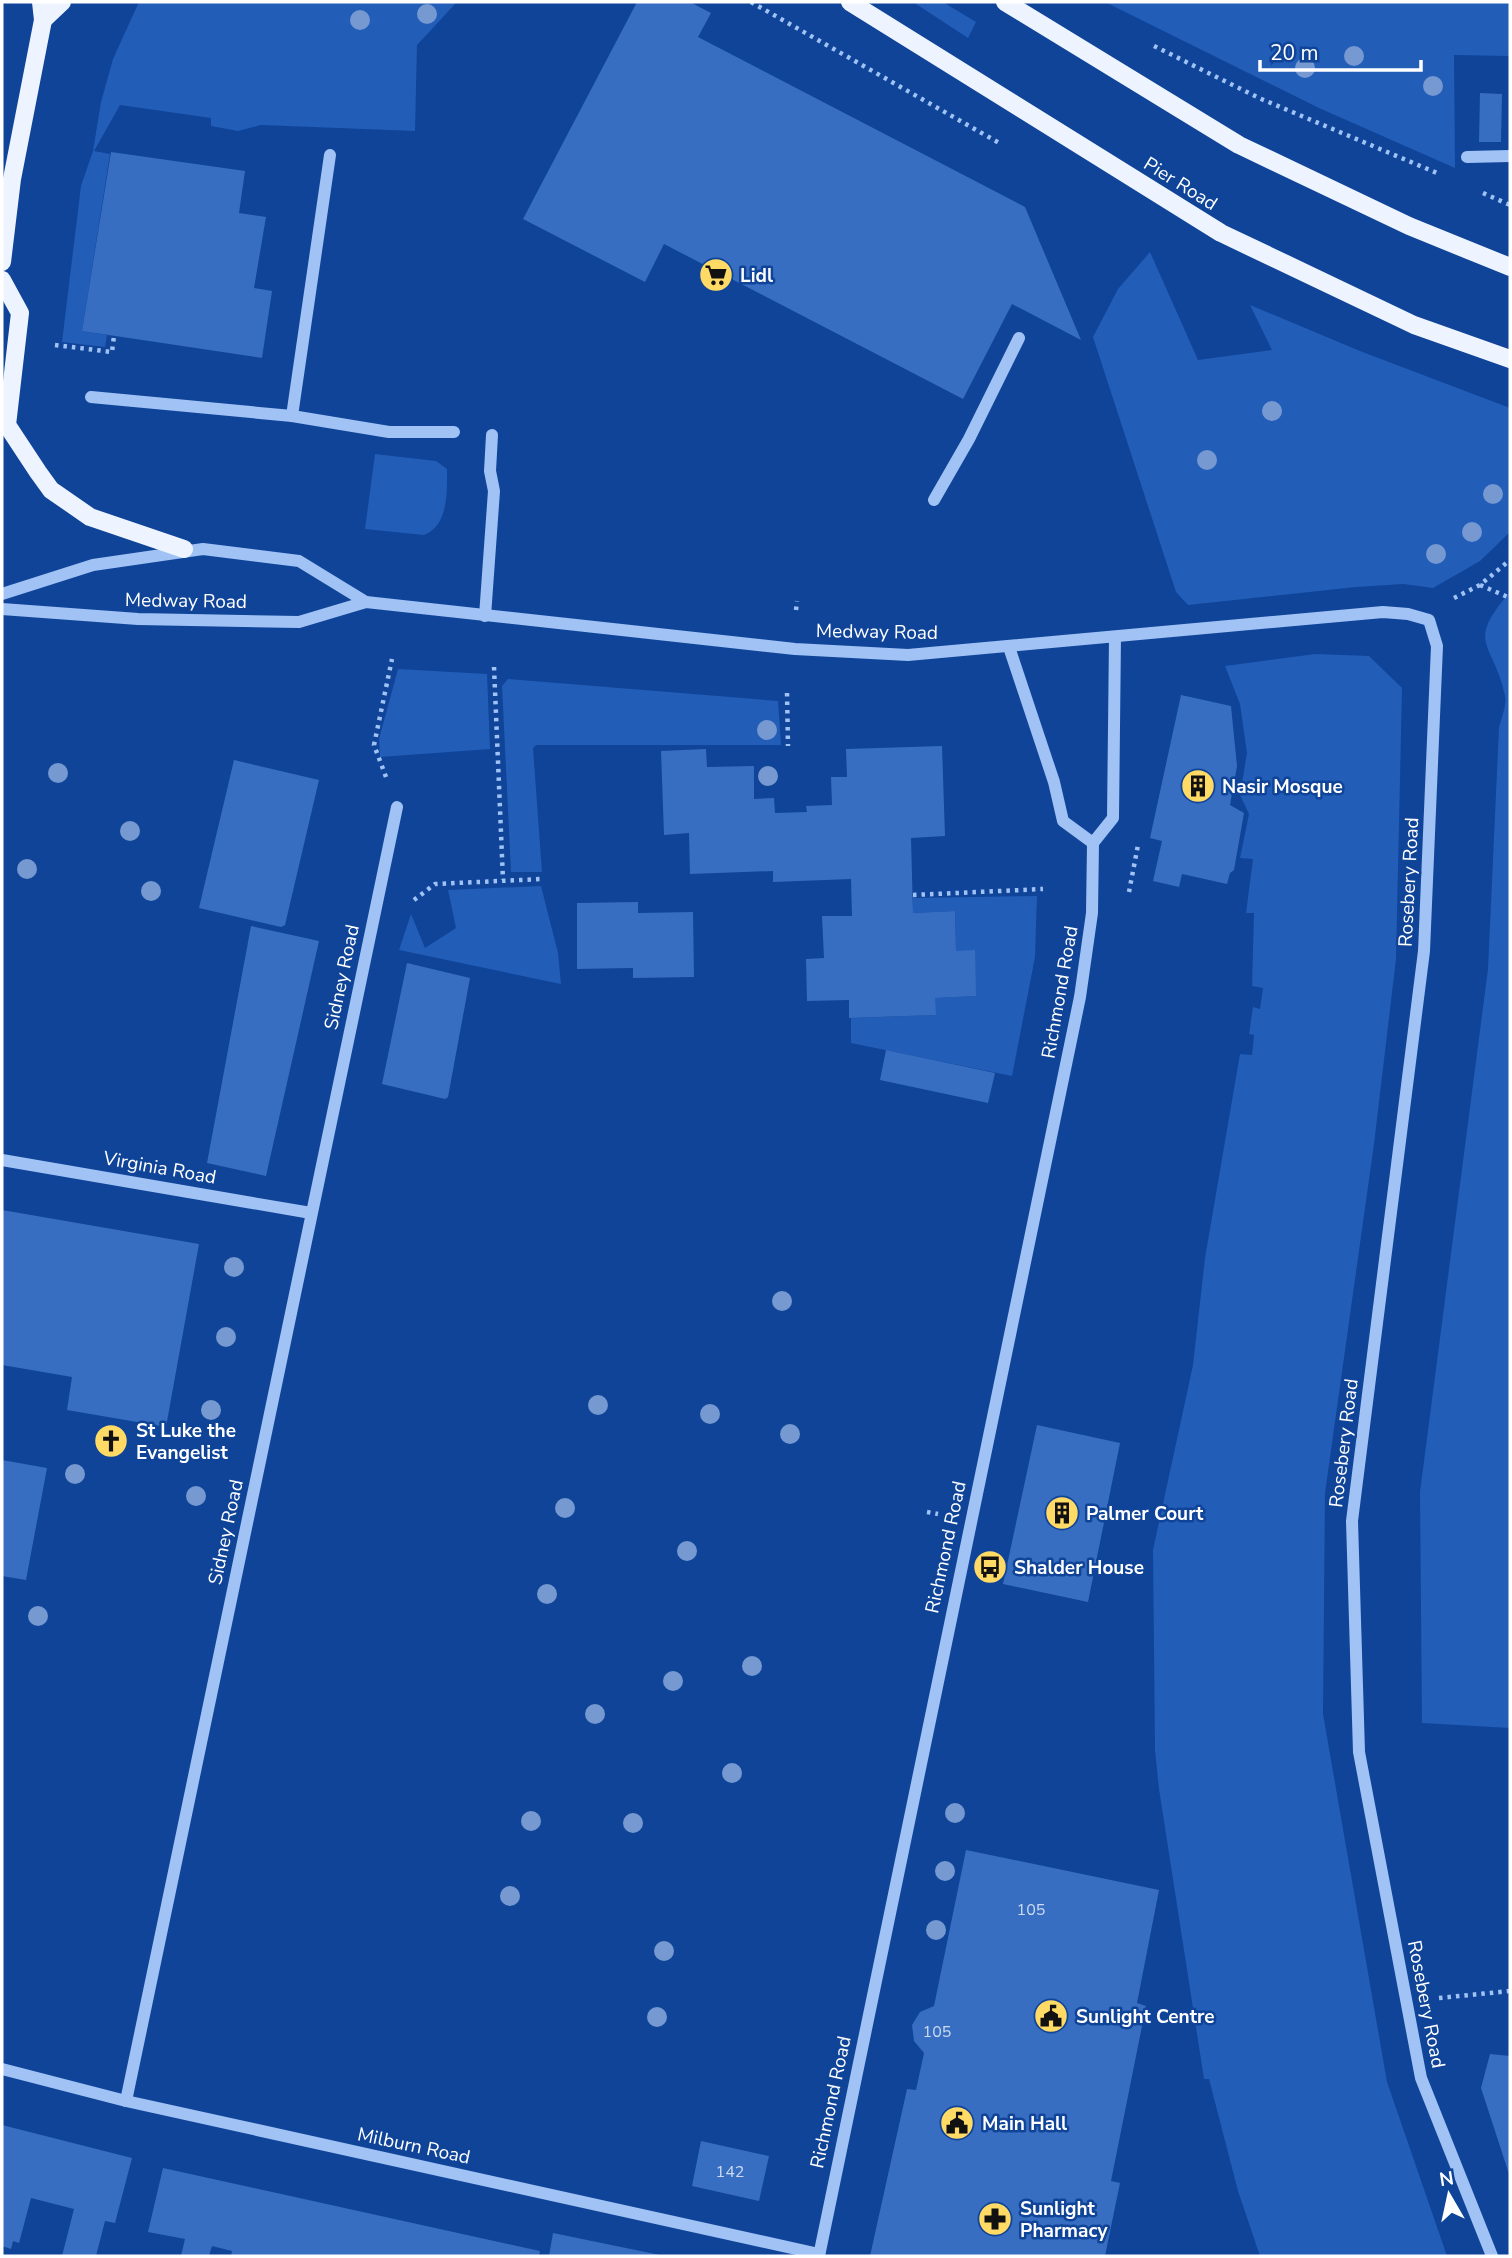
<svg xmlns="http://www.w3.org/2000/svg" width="1512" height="2258" font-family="'Nunito Sans',sans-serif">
	<rect width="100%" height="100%" fill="#0f4498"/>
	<g fill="#225db8">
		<path d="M139 2H457L417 45 415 131 261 125 238 131 211 126V118L120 105 94 151 110 154 82 331 107 335 105 347 62 342 81 186 93 151 101 102 113 59Z"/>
		<path d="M913 2H943L976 22 968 38Z"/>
		<path d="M1105 2H1510V56L1454 55 1455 168 1319 108Z"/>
		<path d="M1150 252 1198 360 1272 350 1250 305 1360 351 1510 408V532L1480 561 1433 588 1403 584 1356 587 1188 605 1176 592 1093 337 1118 289Z"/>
		<path d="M375 454 436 461 447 469C447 491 449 525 424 535L365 529Z"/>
		<path d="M1510 592V1728L1422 1723 1420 1492 1488 969 1499 728C1501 719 1507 705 1505 696 1494 642 1464 645 1510 592Z"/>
		<path d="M1315 654 1369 656 1402 688 1396 959 1374 1144 1325 1493 1323 1714 1387 2082 1447 2256H1260L1238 2191 1209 2079H1204L1159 1789 1155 1750 1153 1550 1193 1365 1205 1258 1240 1054 1252 1055 1254 1035 1249 1034 1253 1007 1260 1009 1263 988 1252 986 1254 913H1246L1253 859 1240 858 1249 814 1240 795 1247 753 1240 704 1225 666Z"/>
		<path d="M398 669 487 674 490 749 380 757 379 739Z"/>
		<path d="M508 679 778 701 781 745H536L533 748 542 872H511L502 686Z"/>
		<path d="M541 886 558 953 561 984 399 950 411 914 425 948 456 928 448 890Z"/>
		<path d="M1037 896 1035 957 1012 1076 851 1043V1018L935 1015V998L976 996 956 951 955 911 913 913V898Z"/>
	</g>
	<g fill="#386ec1">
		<path d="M637 2H690L711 13 698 37 1025 207 1081 340 1012 304 963 399 664 244 645 282 523 219Z"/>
		<path d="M1480 93 1502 94 1501 142H1479Z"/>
		<path d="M111 152 245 171 239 213 266 217 254 288 272 291 262 358 82 331Z"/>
		<path d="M1181 695 1231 706 1237 766 1230 805 1244 813 1234 870 1230 873 1227 884 1182 874 1179 887 1153 881 1162 841 1150 838Z"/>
		<path d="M942 746 945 836 911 838 913 913 955 911 956 951 975 950 976 996 935 998 936 1015 849 1018V1000L807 1001 806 959 824 958 822 916H852L851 879 773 882V871L690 874 689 833 664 835 661 751 706 749 707 767 754 766V799L774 798 775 813 807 812 806 806 832 805 831 777H847L846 749Z"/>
		<path d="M234 760 319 780 285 925 281 927 199 908Z"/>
		<path d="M638 902V913L693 912 694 977 633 978V968L577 969V903Z"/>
		<path d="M251 926 319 941 266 1176 207 1163Z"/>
		<path d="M407 963 470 978 448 1097 445 1099 382 1084Z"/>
		<path d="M886 1050 995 1073 988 1103 880 1080Z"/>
		<path d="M2 1210 199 1244 166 1427 67 1410 72 1377 2 1365Z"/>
		<path d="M1037 1425 1120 1443 1088 1602 1003 1584Z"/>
		<path d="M2 1460 47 1468 26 1580 2 1576Z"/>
		<path d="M966 1850 1159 1890 1137 2003 1146 2006 1111 2181 1120 2183 1105 2256H870L907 2089 916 2090 924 2053 914 2041 912 2025 920 2012 934 2006Z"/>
		<path d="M1490 2054 1510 2056V2177L1481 2088Z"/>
		<path d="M2 2125 132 2158 115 2223 105 2221 96 2256H62L74 2209 31 2198 19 2243 13 2241 11 2249 2 2246Z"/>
		<path d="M701 2141 769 2156 759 2201 692 2186Z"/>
		<path d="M163 2168 540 2251 539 2256H231L232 2251 212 2246 209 2256H181L185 2239 148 2232Z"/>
		<path d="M553 2233 660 2255V2256H549Z"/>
	</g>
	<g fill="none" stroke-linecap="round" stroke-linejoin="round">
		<g stroke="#a0c2f5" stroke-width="4.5" stroke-dasharray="3.5 5" stroke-linecap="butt">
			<path d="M751 2 1001 144"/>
			<path d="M1154 46 1259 98 1437 173"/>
			<path d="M1483 193 1510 205"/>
			<path d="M55 345 112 352 114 336"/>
			<path d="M1480 585 1510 598"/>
			<path d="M1454 598 1480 585 1510 560"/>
			<path d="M796 610 797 601"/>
			<path d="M494 667 503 880"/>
			<path d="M787 693 788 746"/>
			<path d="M386 777 374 745 392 659"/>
			<path d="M1129 892 1138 845"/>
			<path d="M913 895 1043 889"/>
			<path d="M414 900 435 884 542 879"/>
			<path d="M927 1512 938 1514"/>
			<path d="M1439 1998 1510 1991"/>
		</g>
		<g stroke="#a0c2f5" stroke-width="12">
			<path d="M330 155 292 416 389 432H454"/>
			<path d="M1467 157 1510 156"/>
			<path d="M91 397 292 416"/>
			<path d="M934 500 969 439 1019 338"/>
			<path d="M2 594 93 565 203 549 299 561 366 602"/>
			<path d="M2 609 138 619 299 622 366 602 795 649 908 655 1383 612 1408 614 1429 620 1437 646 1424 951 1352 1521 1359 1752 1421 2078 1492 2256"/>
			<path d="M485 616 494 491 490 471 492 435"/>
			<path d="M1009 647 1054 782 1063 821 1093 843"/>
			<path d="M2 1160 311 1213"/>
			<path d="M2 2069 126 2101 819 2254"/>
			<path d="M126 2101 397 807"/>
			<path d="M819 2256 1080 997 1092 913 1093 843 1113 818 1115 637"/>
		</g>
		<g stroke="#eef4ff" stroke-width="18">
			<path d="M850 2 1221 233 1414 325 1510 359"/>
			<path d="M1005 2 1239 145 1409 226 1510 267"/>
			<path d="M43 20 62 2"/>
			<path d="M2 262 12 179 43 20 41 2"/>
			<path d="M2 280 20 313 7 425 38 472 51 490 90 517 184 549"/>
		</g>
	</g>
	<g fill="#7599d0">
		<circle cx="427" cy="14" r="10"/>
		<circle cx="360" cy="20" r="10"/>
		<circle cx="1354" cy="56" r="10"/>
		<circle cx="1305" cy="68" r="10"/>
		<circle cx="1433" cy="86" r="10"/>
		<circle cx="1272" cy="411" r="10"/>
		<circle cx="1207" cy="460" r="10"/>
		<circle cx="1493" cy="494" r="10"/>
		<circle cx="1472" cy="532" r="10"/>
		<circle cx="1436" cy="554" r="10"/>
		<circle cx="767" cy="730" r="10"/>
		<circle cx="58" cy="773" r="10"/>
		<circle cx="768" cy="776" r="10"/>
		<circle cx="130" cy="831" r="10"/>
		<circle cx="27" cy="869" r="10"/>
		<circle cx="151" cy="891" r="10"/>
		<circle cx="234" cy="1267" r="10"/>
		<circle cx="782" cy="1301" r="10"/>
		<circle cx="226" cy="1337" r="10"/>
		<circle cx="598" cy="1405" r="10"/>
		<circle cx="211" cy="1410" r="10"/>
		<circle cx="710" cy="1414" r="10"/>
		<circle cx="790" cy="1434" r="10"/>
		<circle cx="75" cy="1474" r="10"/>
		<circle cx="196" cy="1496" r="10"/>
		<circle cx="565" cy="1508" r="10"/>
		<circle cx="687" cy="1551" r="10"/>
		<circle cx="547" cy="1594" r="10"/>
		<circle cx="38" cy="1616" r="10"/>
		<circle cx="752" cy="1666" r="10"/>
		<circle cx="673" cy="1681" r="10"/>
		<circle cx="595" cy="1714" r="10"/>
		<circle cx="732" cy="1773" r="10"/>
		<circle cx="955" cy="1813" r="10"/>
		<circle cx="531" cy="1821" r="10"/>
		<circle cx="633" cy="1823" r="10"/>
		<circle cx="945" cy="1871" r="10"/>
		<circle cx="510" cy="1896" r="10"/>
		<circle cx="936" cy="1930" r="10"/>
		<circle cx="664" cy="1951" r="10"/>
		<circle cx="657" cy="2017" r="10"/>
	</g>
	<defs>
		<g id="supermarket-disc" transform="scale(1.75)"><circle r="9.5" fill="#ffda64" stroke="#0f4498"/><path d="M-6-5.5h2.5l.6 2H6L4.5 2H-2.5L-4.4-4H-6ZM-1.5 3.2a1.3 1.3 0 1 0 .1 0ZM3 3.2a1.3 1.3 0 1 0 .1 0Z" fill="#111"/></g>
		<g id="building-disc" transform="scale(1.75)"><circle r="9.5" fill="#ffda64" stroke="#0f4498"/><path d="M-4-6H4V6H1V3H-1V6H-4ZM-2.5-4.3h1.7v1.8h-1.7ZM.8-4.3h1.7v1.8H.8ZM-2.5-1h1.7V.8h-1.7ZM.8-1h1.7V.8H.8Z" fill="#111"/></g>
		<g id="church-disc" transform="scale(1.75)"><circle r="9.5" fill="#ffda64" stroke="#0f4498"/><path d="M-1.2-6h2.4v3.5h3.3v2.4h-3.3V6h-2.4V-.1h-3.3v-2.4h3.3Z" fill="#111"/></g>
		<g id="bus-disc" transform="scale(1.75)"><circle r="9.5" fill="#ffda64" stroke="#0f4498"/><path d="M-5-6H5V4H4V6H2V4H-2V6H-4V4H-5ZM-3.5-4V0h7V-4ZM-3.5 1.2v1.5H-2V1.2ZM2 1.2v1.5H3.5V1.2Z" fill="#111"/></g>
		<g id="civic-disc" transform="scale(1.75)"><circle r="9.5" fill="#ffda64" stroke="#0f4498"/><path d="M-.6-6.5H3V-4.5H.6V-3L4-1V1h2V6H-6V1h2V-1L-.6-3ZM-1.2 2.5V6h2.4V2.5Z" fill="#111"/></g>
		<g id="pharmacy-disc" transform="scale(1.75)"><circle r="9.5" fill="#ffda64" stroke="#0f4498"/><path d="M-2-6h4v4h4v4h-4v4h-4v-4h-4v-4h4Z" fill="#111"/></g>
	</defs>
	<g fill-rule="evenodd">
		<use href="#supermarket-disc" x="716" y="275"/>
		<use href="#building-disc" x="1198" y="786"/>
		<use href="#church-disc" x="111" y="1441"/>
		<use href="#building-disc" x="1062" y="1513"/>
		<use href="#bus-disc" x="990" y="1567"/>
		<use href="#civic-disc" x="1051" y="2016"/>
		<use href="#civic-disc" x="957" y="2123"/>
		<use href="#pharmacy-disc" x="995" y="2219"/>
	</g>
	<g text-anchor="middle" stroke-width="5" stroke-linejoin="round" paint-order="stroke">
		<g font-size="16" fill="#cddbf0">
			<text x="1031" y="1915">105</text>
			<text x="937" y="2037">105</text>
			<text x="730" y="2177">142</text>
		</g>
		<g font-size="19" fill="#fff" stroke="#0f4498">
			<text transform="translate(1181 183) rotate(32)" y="7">Pier Road</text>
			<text transform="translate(186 600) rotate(1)" y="7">Medway Road</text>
			<text transform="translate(877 631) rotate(1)" y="7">Medway Road</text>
			<text transform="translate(1408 882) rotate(-87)" y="7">Rosebery Road</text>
			<text transform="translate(341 977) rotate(-78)" y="7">Sidney Road</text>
			<text transform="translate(1059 992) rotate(-80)" y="7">Richmond Road</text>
			<text transform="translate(160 1167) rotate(10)" y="7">Virginia Road</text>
			<text transform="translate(1343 1443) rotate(-83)" y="7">Rosebery Road</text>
			<text transform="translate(225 1532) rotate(-78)" y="7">Sidney Road</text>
			<text transform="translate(945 1547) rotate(-78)" y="7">Richmond Road</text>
			<text transform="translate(1427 2004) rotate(79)" y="7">Rosebery Road</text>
			<text transform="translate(830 2102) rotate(-78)" y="7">Richmond Road</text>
			<text transform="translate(414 2145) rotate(12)" y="7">Milburn Road</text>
		</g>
		<g font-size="19" font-weight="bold" fill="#fff" stroke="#0f4498" text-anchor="start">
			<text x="740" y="282">Lidl</text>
			<text x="1222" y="793">Nasir Mosque</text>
			<text x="136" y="1437">St Luke the<tspan x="136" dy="22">Evangelist</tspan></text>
			<text x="1086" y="1520">Palmer Court</text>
			<text x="1014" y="1574">Shalder House</text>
			<text x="1076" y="2023">Sunlight Centre</text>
			<text x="982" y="2130">Main Hall</text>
			<text x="1020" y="2215">Sunlight<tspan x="1020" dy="22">Pharmacy</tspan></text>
		</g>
	</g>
	<rect width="1512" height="2258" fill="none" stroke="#ffffff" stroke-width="7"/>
	<g transform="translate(1449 2195) rotate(351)" stroke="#0f4498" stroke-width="5" paint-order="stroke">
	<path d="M0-5L12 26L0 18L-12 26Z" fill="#ffffff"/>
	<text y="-10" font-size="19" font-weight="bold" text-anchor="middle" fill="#ffffff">N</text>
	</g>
	<path d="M1260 60v10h161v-10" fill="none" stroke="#ffffff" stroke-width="3.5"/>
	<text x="1270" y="60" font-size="21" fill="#ffffff" stroke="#0f4498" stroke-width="5" paint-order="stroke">20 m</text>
</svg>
